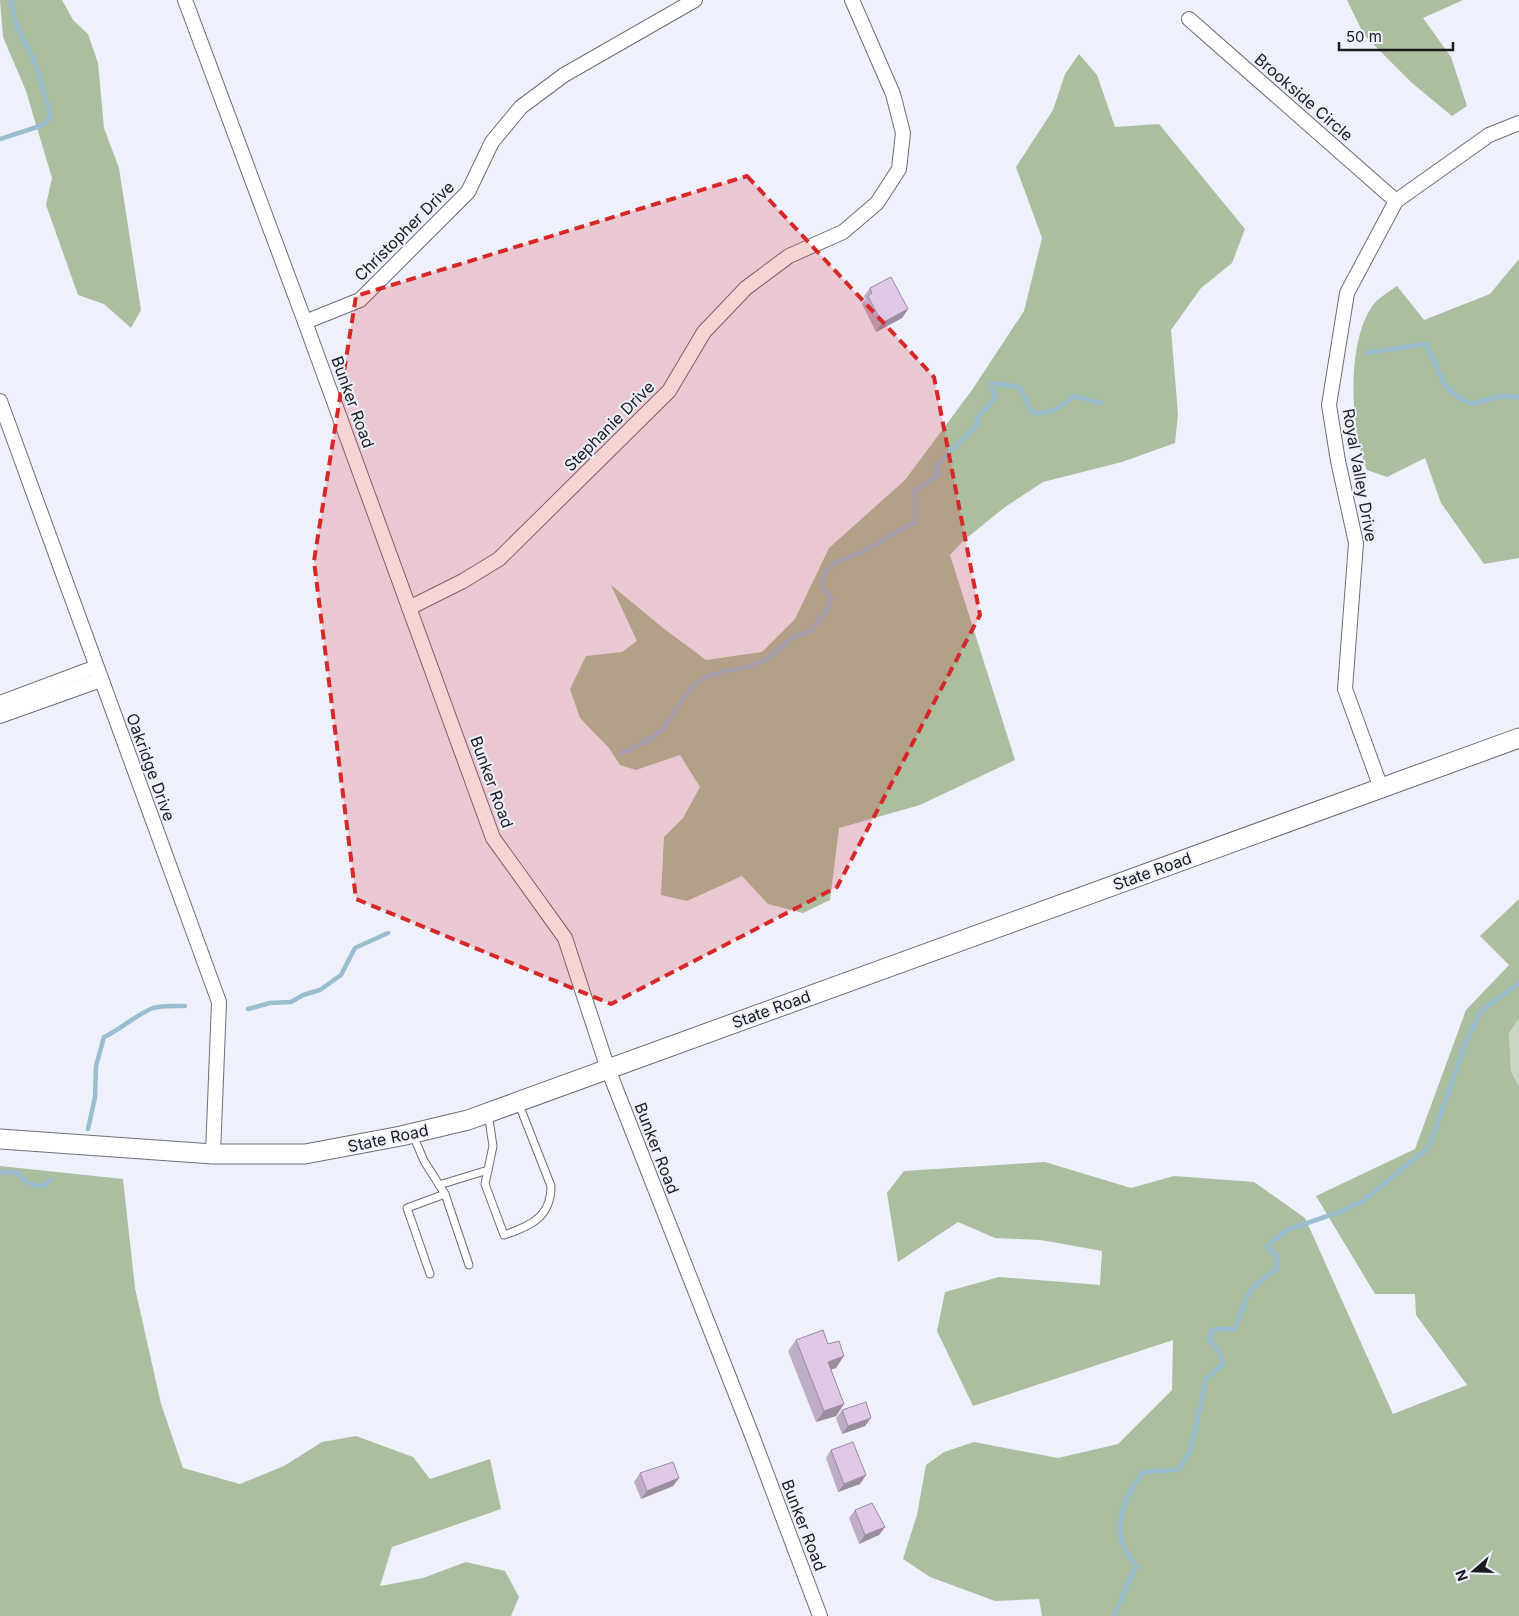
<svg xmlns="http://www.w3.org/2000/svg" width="1519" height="1616" font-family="Inter,sans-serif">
	<rect width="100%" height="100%" fill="#eef0fc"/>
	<path fill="#c9d5c1" d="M1519 1019V1086L1511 1071 1509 1033Z"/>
	<g fill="#abbea0">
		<path d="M0 0H62L73 20 88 34 98 63 104 128 119 168 141 310 131 328 104 304 78 295 46 205 52 178 26 91 3 37Z"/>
		<path d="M1347 0H1463L1423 18 1451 57 1467 106 1452 116 1412 83 1364 35Z"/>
		<path d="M1079 54 1097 75 1115 127 1159 124 1245 229 1232 263 1201 288 1171 330 1178 414 1175 443 1122 462 1043 482 1005 507 963 541 950 555 1015 760 920 805 839 828 830 900 803 913 768 904 742 876 687 901 661 895 664 837 683 818 700 787 680 755 636 770 620 765 609 748 580 718 570 689 586 656 622 652 637 641 611 585 663 628 706 660 762 652 795 619 829 548 905 480 972 390 1024 311 1042 238 1016 167 1053 110 1065 74Z"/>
		<path d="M1519 259V558L1484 564 1441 503 1425 458 1387 477 1367 470C1350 430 1346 342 1373 305 1378 298 1389 292 1397 286L1424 320 1490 294Z"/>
		<path d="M1519 899V1019L1509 1033 1511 1071 1519 1086V1616H1042L1039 1599 995 1601 930 1577 903 1559 917 1515 926 1465 944 1452 974 1442 1058 1458 1118 1444 1172 1390 1173 1340 973 1406 937 1331 945 1292 999 1277 1100 1285 1102 1251 1041 1240 995 1238 958 1222 898 1262 887 1193 904 1171 1045 1162 1131 1188 1174 1176 1254 1182 1305 1218 1393 1414 1467 1385 1416 1315 1415 1294H1375L1316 1196 1415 1149 1466 1010 1509 965 1480 936Z"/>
		<path d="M0 1166 123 1179 135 1288 161 1404 183 1468 240 1484 284 1466 322 1442 356 1436 413 1457 430 1479 490 1459 501 1509 392 1547 380 1586 423 1578 466 1562 505 1571 519 1597 511 1616H0Z"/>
	</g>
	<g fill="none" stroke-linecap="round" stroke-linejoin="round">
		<g stroke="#9abdd0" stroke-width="4.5">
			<path d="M0 139 43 125 48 120 50 113 37 67 16 24 11 0"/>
			<path d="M1367 353 1425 344C1443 372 1436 388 1471 404L1501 396 1519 397"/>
			<path d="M621 754C635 746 656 738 666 725 677 709 684 692 701 680 720 668 740 672 759 663 779 654 786 635 810 632L827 610 831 598 822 586 824 572 837 562 860 553 915 522V491L939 474 936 466 975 427 979 416 995 398 991 383 1019 387 1032 412C1048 417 1063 405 1074 396L1101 403"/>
			<path d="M248 1009 270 1003 291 1002 303 995 320 990 341 975 355 948 388 933"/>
			<path d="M88 1129 95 1097 96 1066 104 1037C122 1029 135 1015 153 1008 163 1005 175 1006 185 1006"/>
			<path d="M0 1172 17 1173 29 1184 43 1186 52 1179"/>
			<path d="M1114 1616 1136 1566C1131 1559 1124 1550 1122 1542 1114 1517 1129 1492 1143 1472L1178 1470 1191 1450 1206 1379 1223 1364 1219 1351 1209 1340 1213 1329H1234C1240 1319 1242 1310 1246 1299 1251 1286 1266 1277 1277 1269V1257L1267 1246 1287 1230 1339 1212 1363 1201 1429 1147 1466 1042 1481 1011 1519 983"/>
		</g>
		<g stroke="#6d6e79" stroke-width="9">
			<g id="service">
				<path d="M488 1113 493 1146 485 1184 504 1235C531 1226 551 1217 551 1186L518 1102"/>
				<path d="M413 1135 424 1161 445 1194 469 1265"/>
				<path d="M439 1185 488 1170"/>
				<path d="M430 1274 407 1208 445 1194"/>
			</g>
		</g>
		<g stroke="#6d6e79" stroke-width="16">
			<g id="minor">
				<path d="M185 0 305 322 493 838 565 938 608 1069 753 1438 820 1616"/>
				<path d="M1189 19 1396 201"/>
				<path d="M305 322 360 300 468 192 492 142 521 107 564 75 695 0"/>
				<path d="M0 401 219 1002 213 1154"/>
				<path d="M409 608 463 581 499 559 669 391 704 332 746 288 789 256 843 232 877 203 899 169 903 133 893 94 852 0"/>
				<path d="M0 703 96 667"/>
				<path d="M0 716 101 680"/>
				<path d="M1381 788 1345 689 1356 543 1338 461 1329 405 1347 293 1396 201 1489 135 1519 123"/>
			</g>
		</g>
		<g stroke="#6d6e79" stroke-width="21">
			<path id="secondary" d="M0 1139 213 1154H305L401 1136 468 1120 1519 738"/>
		</g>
		<use href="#service" stroke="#fff" stroke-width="7"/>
		<use href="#minor" stroke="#fff" stroke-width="14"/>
		<use href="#secondary" stroke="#fff" stroke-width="19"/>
	</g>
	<g fill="#bfacc5">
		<path d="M870 288 908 309 902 318 876 332 862 304 865 299 864 296Z"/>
		<path d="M796 1340 836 1368 831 1369 844 1404 836 1416 816 1422 788 1351Z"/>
		<path d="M842 1410 865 1426 842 1434 836 1418Z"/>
		<path d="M831 1450 866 1475 860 1484 838 1492 826 1458Z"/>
		<path d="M640 1473 679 1478 673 1486 641 1499 634 1482Z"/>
		<path d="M855 1510 885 1527 879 1535 859 1544 849 1518Z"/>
	</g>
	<g fill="#9b8ca0">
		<path d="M908 309 902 318 876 332 882 323Z"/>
		<path d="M844 1356 836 1368 820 1373 828 1362Z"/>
		<path d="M844 1404 836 1416 816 1422 824 1411Z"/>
		<path d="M871 1418 865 1426 842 1434 848 1426Z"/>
		<path d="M866 1475 860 1484 838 1492 844 1484Z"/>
		<path d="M679 1478 673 1486 641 1499 647 1491Z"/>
		<path d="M885 1527 879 1535 859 1544 865 1535Z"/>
	</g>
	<g fill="#dec8e5" stroke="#9b8ca0">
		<path d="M891 277 908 309 882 323 868 296 872 293 870 288Z"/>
		<path d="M823 1330 828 1344 839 1341 844 1356 828 1362 844 1404 824 1411 796 1340Z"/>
		<path d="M866 1402 871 1418 848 1426 842 1410Z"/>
		<path d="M853 1442 866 1475 844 1484 831 1450Z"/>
		<path d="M673 1462 679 1478 647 1491 640 1473Z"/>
		<path d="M872 1503 885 1527 865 1535 855 1510Z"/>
	</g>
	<path fill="#d62828" fill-opacity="0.2" stroke="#d62828" stroke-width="4" stroke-dasharray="10 6" stroke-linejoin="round" d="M747 176 934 377 980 615 837 887 611 1004 356 899 314 561 356 296Z"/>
	<g text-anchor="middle" stroke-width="4" stroke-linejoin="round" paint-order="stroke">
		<g font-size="16" fill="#1a1b1f" stroke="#eef0fc">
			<text transform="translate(1304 97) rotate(41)" y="6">Brookside Circle</text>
			<text transform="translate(404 231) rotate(-45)" y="6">Christopher Drive</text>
			<text transform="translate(353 402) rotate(70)" y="6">Bunker Road</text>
			<text transform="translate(609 426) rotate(-45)" y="6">Stephanie Drive</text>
			<text transform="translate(1360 475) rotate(80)" y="6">Royal Valley Drive</text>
			<text transform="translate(151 767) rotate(70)" y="6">Oakridge Drive</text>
			<text transform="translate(492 782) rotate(70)" y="6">Bunker Road</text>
			<text transform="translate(1152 871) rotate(-20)" y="6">State Road</text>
			<text transform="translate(771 1009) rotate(-20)" y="6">State Road</text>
			<text transform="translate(388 1138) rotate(-12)" y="6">State Road</text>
			<text transform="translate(657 1148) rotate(69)" y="6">Bunker Road</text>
			<text transform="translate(804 1525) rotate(69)" y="6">Bunker Road</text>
		</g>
	</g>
	<g transform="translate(1474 1571) rotate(250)" stroke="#eef0fc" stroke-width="4" paint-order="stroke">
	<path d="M0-4L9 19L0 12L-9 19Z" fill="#1a1b1f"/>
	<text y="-8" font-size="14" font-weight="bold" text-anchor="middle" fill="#1a1b1f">N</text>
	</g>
	<path d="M1339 42v8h114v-8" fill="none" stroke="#1a1b1f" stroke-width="2.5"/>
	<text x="1346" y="42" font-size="15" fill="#1a1b1f" stroke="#eef0fc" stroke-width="4" paint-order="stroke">50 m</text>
</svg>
